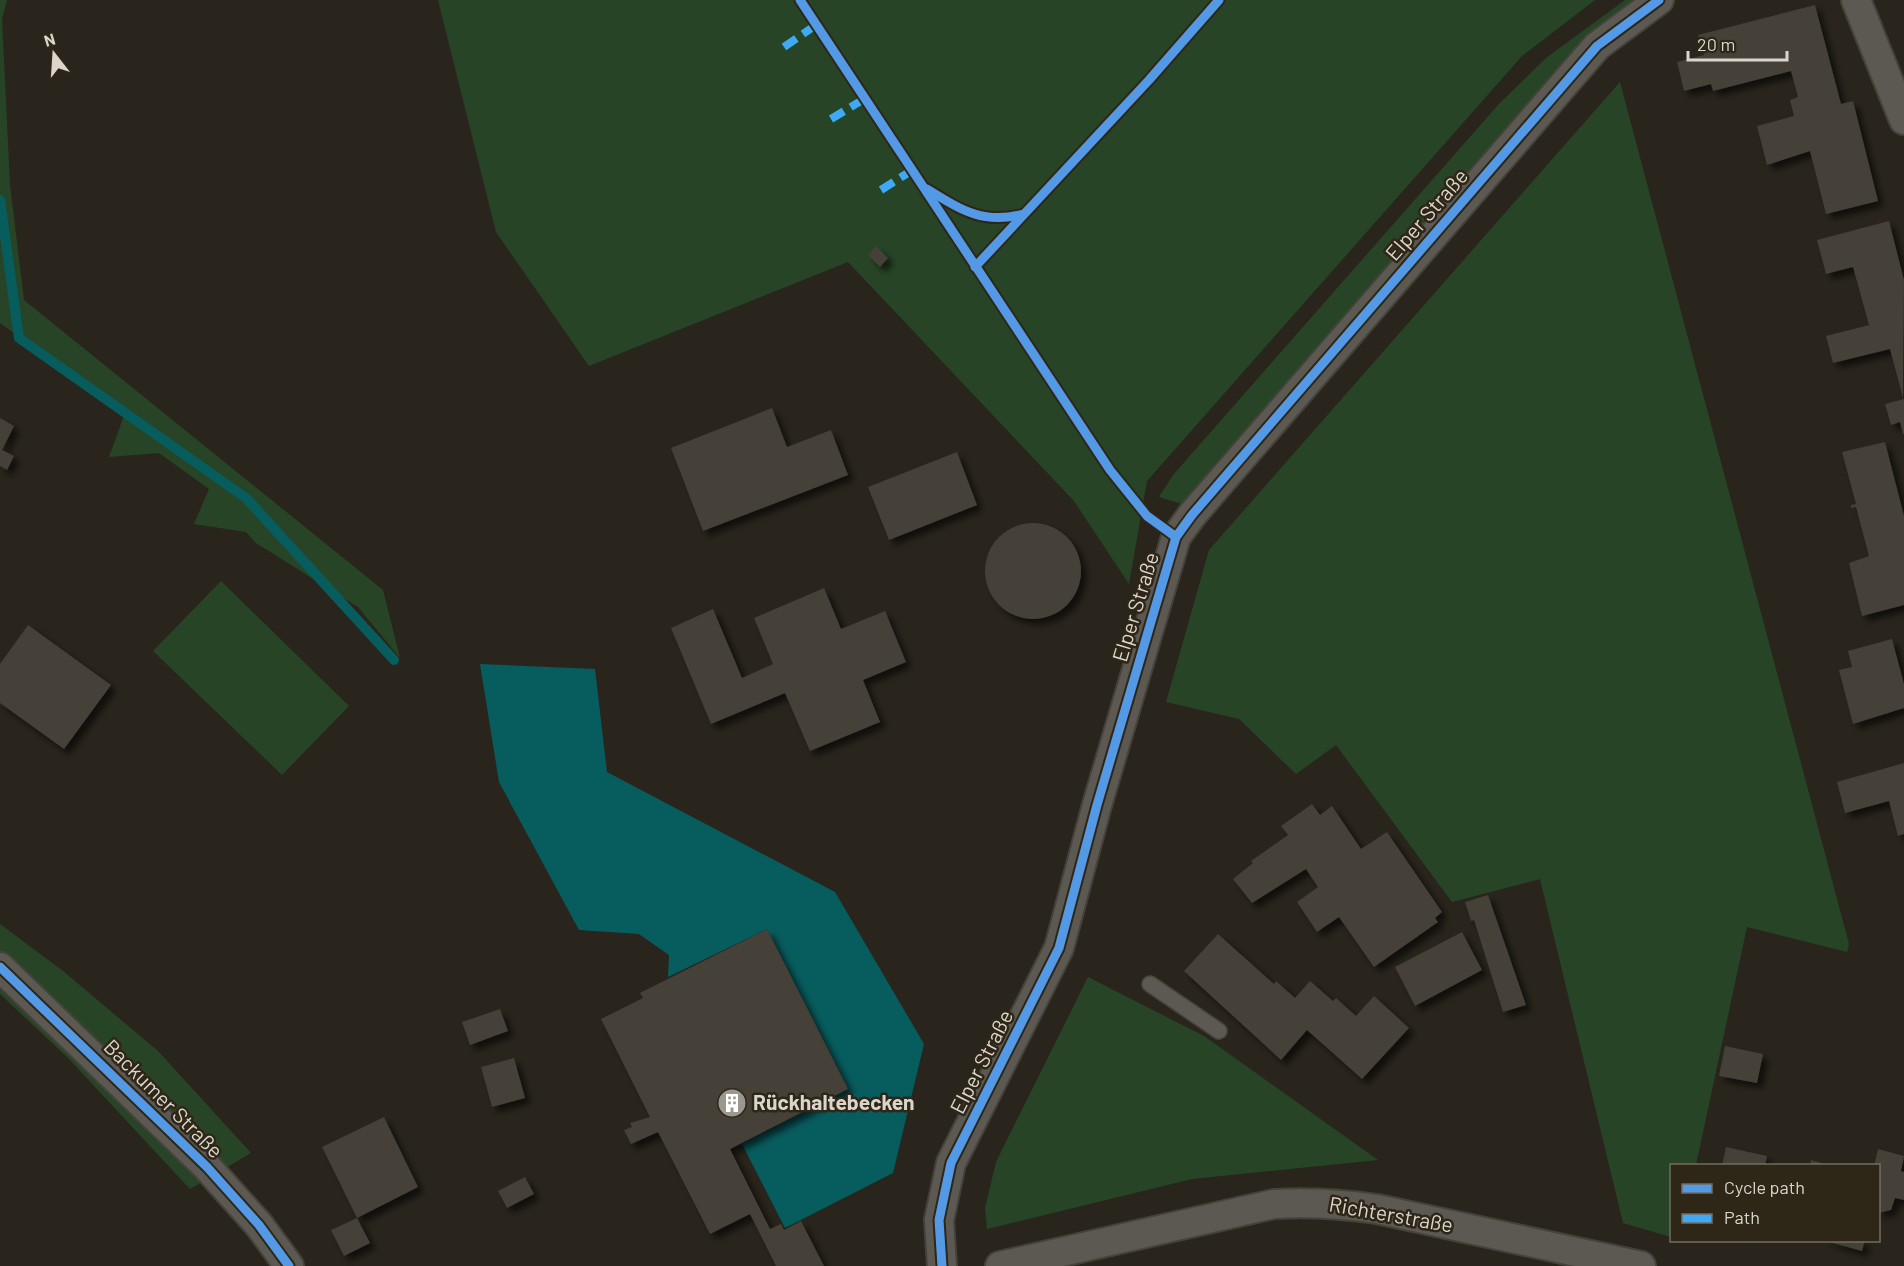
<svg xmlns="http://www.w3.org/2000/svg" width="1904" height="1266" font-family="Barlow,sans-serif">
	<defs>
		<filter id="shadow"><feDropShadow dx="5.5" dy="5.5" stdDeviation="3" flood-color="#0009"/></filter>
	</defs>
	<rect width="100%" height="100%" fill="#29251c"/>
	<g fill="#274526">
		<path d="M0 0H7L2 19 10 185 24 300 383 590 400 658 358 607 256 543 246 532 194 524 209 489 159 453 109 457 125 413 0 323Z"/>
		<path d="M438 0H1595L1522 56 1147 481 1129 584 1074 501 848 262 589 366 496 232Z"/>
		<path d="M1625 0H1636L1604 28 1182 504 1159 497 1173 475 1498 105 1546 58Z"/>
		<path d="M1620 82 1849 944 1847 952 1747 927 1696 1165 1672 1166 1671 1237 1623 1223 1540 879 1452 902 1336 745 1296 774 1239 719 1166 702 1209 550Z"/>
		<path d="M221 581 349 706 282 775 153 651Z"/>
		<path d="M0 924 63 971 158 1051 251 1153 190 1189 68 1058 0 994Z"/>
		<path d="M1088 977 1204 1036 1378 1160 1192 1179 987 1229 985 1208 996 1162Z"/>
	</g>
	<path fill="#075c5e" d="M480 664 595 669 607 772 835 892 924 1044 893 1173 785 1228 742 1144 848 1089 767 929 668 977 669 955 639 934 579 930 499 782Z"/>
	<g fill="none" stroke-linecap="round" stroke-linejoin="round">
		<path stroke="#075c5e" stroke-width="10" d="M0 200 19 338 246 498 394 660"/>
	</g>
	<g fill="#443f39" filter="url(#shadow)">
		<path d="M1815 5 1841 104 1853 101 1878 201 1826 214 1810 151 1767 165 1757 126 1794 116 1790 100 1798 97 1791 71 1713 91 1711 84 1684 91 1677 62 1704 55 1698 35Z"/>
		<path d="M1889 221 1904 280 1903 398 1890 349 1833 363 1826 336 1869 325 1853 267 1826 274 1817 240Z"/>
		<path d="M876 246 888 258 880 267 868 255Z"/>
		<path d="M1904 399V434H1903L1900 422 1891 425 1885 404Z"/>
		<path d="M772 408 787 447 831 430 848 475 703 531 671 448Z"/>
		<path d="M0 418 14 426 2 450 14 456 7 470 0 466Z"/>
		<path d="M1885 442 1904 516V605L1862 616 1849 563 1869 556 1856 507 1851 508V505L1856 504 1842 452Z"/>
		<path d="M957 452 977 505 889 540 868 487Z"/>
		<circle cx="1033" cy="571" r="48"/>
		<path d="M824 588 841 629 885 611 906 662 863 680 880 722 810 751 785 693 711 724 671 628 713 609 742 678 773 664 754 618Z"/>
		<path d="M28 625 111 685 64 749 0 703V664Z"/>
		<path d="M1892 639 1904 684V708L1853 724 1839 670 1852 667 1848 651Z"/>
		<path d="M1904 763V834L1898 836 1889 801 1845 813 1837 782Z"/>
		<path d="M1312 804 1320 815 1332 806 1361 849 1387 832 1442 912 1435 918 1438 922 1374 967 1339 917 1317 932 1297 902 1318 887 1306 869 1252 903 1233 879 1253 863 1251 861 1288 835 1281 826Z"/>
		<path d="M1488 895 1526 1005 1503 1012 1474 920 1471 921 1465 902Z"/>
		<path d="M767 929 848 1089 730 1149 770 1229 781 1224 784 1230 801 1221 824 1266H776L750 1214 710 1234 658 1132 631 1144 624 1130 632 1127 630 1123 650 1117 601 1019 643 998 640 993Z"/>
		<path d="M1462 932 1482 970 1415 1006 1395 967Z"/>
		<path d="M1218 934 1274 984 1276 981 1295 998 1310 981 1333 1001 1336 998 1356 1016 1374 996 1409 1028 1362 1079 1307 1030 1281 1060 1184 971Z"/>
		<path d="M500 1009 508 1031 470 1045 462 1022Z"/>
		<path d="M1725 1046 1763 1054 1757 1083 1719 1076Z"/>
		<path d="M514 1058 525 1098 492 1107 481 1067Z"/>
		<path d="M384 1117 418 1187 357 1218 322 1147Z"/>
		<path d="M1726 1147 1767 1156 1765 1166H1722Z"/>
		<path d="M1878 1149 1904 1156 1901 1171 1904 1172V1200L1895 1198 1891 1210 1878 1213V1166H1874Z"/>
		<path d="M1811 1160 1829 1165V1166H1810Z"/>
		<path d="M525 1177 534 1194 507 1208 498 1191Z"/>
		<path d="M357 1218 370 1243 344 1256 331 1230Z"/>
		<path d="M1822 1240H1865L1862 1251Z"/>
	</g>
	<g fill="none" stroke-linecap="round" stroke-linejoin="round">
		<g stroke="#45423b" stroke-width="18">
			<path id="lane" d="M1150 984 1219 1031"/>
		</g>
		<g stroke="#45423b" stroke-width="32">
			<g id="street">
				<path d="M1856 0 1904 120"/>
				<path d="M0 967 207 1167 259 1225 289 1266"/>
				<path d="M942 1266 939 1220 951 1163 1059 948 1097 805 1176 537 1192 515 1597 46 1659 0"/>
				<path d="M1000 1266 1274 1204C1309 1202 1342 1204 1377 1209L1641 1266"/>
			</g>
		</g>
		<use href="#lane" stroke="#5c5952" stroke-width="15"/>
		<use href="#street" stroke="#5c5952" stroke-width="28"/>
		<g stroke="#3fa9f5" stroke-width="8" stroke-dasharray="15 8" stroke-linecap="butt">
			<path d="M784 47 816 25"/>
			<path d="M831 119 864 99"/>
			<path d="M881 190 911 171"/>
		</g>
		<g stroke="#2e2617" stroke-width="13">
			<g id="cycleway">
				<path d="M800 0 1110 470 1147 516 1176 537"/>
				<path d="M927 189C961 210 983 225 1024 214"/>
				<path d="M975 267 1149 80 1219 0"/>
				<path d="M0 967 207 1167 259 1225 289 1266"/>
				<path d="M942 1266 939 1220 951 1163 1059 948 1097 805 1176 537 1192 515 1597 46 1659 0"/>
			</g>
		</g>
		<use href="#cycleway" stroke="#5399e6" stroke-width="9"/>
	</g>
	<defs>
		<g id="building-disc" transform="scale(1.5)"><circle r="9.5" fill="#9d988f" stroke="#2e2617"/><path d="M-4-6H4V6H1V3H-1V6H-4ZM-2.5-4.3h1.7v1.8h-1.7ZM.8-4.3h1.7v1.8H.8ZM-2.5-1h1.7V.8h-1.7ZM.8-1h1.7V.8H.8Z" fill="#fff"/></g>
	</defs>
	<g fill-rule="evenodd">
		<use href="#building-disc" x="732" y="1103"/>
	</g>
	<g text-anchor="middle" stroke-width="5" stroke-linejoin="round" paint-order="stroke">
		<g font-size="21" fill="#dbd6cd" stroke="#2e2617">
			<text transform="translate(1427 215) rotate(-49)" y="7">Elper Straße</text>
			<text transform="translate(1136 607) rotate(-73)" y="7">Elper Straße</text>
			<text transform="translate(982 1062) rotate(-63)" y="7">Elper Straße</text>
			<text transform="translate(163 1099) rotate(45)" y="7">Backumer Straße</text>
			<text transform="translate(1391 1215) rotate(10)" y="7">Richterstraße</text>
		</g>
		<g font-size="21" font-weight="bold" fill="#dbd6cd" stroke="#2e2617" text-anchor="start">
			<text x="753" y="1110">Rückhaltebecken</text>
		</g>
	</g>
	<rect x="1670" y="1164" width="210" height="78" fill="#2e2617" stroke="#736c60" stroke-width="1.5"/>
	<rect x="1682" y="1184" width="30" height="9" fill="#5399e6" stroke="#736c60" stroke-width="1.5"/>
	<text x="1724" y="1194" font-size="18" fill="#dbd6cd">Cycle path</text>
	<rect x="1682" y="1214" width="30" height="9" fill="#3fa9f5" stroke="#736c60" stroke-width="1.5"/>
	<text x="1724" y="1224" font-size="18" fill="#dbd6cd">Path</text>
	<g transform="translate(54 54) rotate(343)" stroke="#2e2617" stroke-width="4.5" paint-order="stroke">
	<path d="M0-4.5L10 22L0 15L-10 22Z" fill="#dbd6cd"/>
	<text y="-9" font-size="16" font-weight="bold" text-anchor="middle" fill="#dbd6cd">N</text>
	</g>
	<path d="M1688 51v9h99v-9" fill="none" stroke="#dbd6cd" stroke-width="3"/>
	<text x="1697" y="51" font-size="18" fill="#dbd6cd" stroke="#2e2617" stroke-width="4.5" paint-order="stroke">20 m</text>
</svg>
